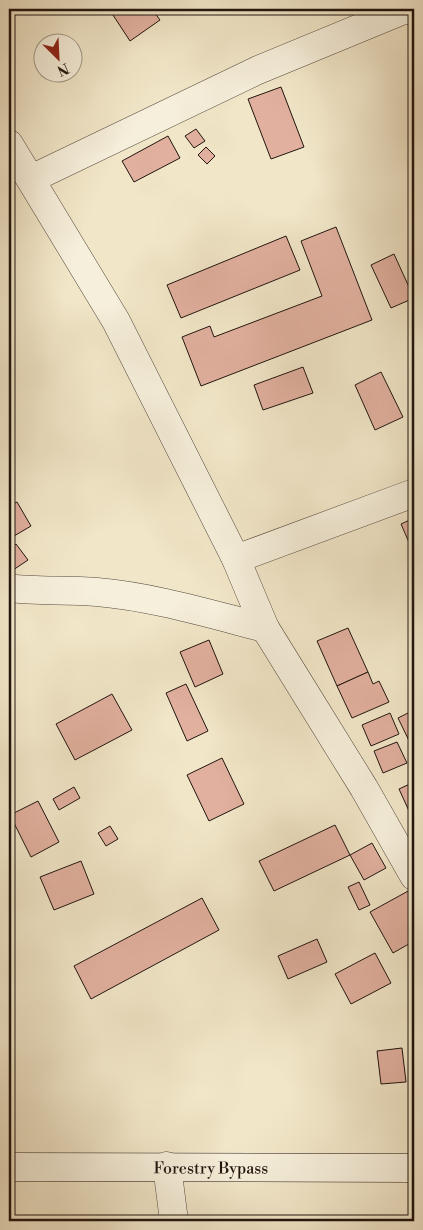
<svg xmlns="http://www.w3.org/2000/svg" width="423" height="1230" font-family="'Libre Bodoni',serif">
	<rect width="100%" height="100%" fill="#f1e6c8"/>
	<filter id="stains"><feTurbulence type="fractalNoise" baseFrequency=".004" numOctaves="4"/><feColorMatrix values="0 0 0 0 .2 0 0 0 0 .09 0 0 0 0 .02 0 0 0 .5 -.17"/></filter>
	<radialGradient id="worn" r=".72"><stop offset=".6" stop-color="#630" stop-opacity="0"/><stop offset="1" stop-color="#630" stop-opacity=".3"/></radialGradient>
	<g fill="#e1b09f" stroke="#20150f">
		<path d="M109 9H152L160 20 130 41Z"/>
		<path d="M281 87 304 147 271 159 248 99Z"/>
		<path d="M196 129 205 141 194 148 185 136Z"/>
		<path d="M168 136 180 158 134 182 122 161Z"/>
		<path d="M206 147 215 156 207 164 198 155Z"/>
		<path d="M336 227 372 320 201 386 182 337 210 326 214 337 322 296 301 241Z"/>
		<path d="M286 236 300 270 181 318 167 285Z"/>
		<path d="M394 254 414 298 391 308 371 265Z"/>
		<path d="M303 367 313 393 263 410 254 385Z"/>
		<path d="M381 372 403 417 375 430 355 385Z"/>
		<path d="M17 502 31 526 9 539V506Z"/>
		<path d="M414 518V554L401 524Z"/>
		<path d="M16 544 28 560 13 570 9 564V550Z"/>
		<path d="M348 628 368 672 337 686 317 641Z"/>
		<path d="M209 640 223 674 195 687 180 652Z"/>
		<path d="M368 672 373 684 379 681 389 702 352 718 337 686Z"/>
		<path d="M186 684 208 731 187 741 166 693Z"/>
		<path d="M112 694 132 730 75 760 56 724Z"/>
		<path d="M414 710V751L398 718Z"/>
		<path d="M390 713 399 734 371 746 362 725Z"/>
		<path d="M397 742 407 763 383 773 374 751Z"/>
		<path d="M222 758 244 804 209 821 187 775Z"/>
		<path d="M414 782V822L399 789Z"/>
		<path d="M74 787 80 798 59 810 53 799Z"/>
		<path d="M38 801 59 842 31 857 10 815Z"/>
		<path d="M335 825 350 855 274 891 259 861Z"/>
		<path d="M110 826 118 839 106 846 98 833Z"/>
		<path d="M372 843 386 868 364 880 350 855Z"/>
		<path d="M81 861 94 894 54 910 40 877Z"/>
		<path d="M359 882 370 905 359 910 348 887Z"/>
		<path d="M410 890 414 898V941L393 953 370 912Z"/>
		<path d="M202 898 219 930 91 999 74 966Z"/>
		<path d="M317 939 327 962 288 979 278 956Z"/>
		<path d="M375 953 391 983 351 1004 335 974Z"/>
		<path d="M402 1048 406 1082 381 1084 377 1051Z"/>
	</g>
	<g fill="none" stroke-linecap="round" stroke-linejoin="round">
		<g stroke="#54493d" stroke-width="29">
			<g id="street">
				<path d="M9 144 116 321 236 559 265 628 364 788 414 876"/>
				<path d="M31 179 258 70 401 11 414 9"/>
				<path d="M236 559 414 493"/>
				<path d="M9 588C38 592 67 589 97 592 154 597 210 614 265 628"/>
				<path d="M167 1166 174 1221"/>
			</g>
		</g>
		<g stroke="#20150f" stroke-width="29">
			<g id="secondary">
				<path id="s1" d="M9 1167 414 1168"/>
			</g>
		</g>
		<use href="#street" stroke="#f6efdb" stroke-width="28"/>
		<use href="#secondary" stroke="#f6efdb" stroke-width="28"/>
	</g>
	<g text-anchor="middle" stroke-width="5" stroke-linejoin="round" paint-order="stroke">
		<g font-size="16" fill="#20150f" stroke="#f6efdb">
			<text dy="6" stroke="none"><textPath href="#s1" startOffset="202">Forestry Bypass</textPath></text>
		</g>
	</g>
	<rect width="423" height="1230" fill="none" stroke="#f1e6c8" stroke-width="30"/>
	<rect x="10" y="10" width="403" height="1210" fill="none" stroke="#20150f" stroke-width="2.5"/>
	<rect x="15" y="15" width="393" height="1200" fill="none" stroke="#20150f"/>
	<g transform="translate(58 58) rotate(156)"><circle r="24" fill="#f6efdb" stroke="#a09889"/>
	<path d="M0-4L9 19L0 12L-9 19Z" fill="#8f2418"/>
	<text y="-8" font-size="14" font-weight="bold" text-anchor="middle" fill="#20150f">N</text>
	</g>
	<rect width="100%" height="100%" filter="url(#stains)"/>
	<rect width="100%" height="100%" fill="url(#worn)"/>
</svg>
